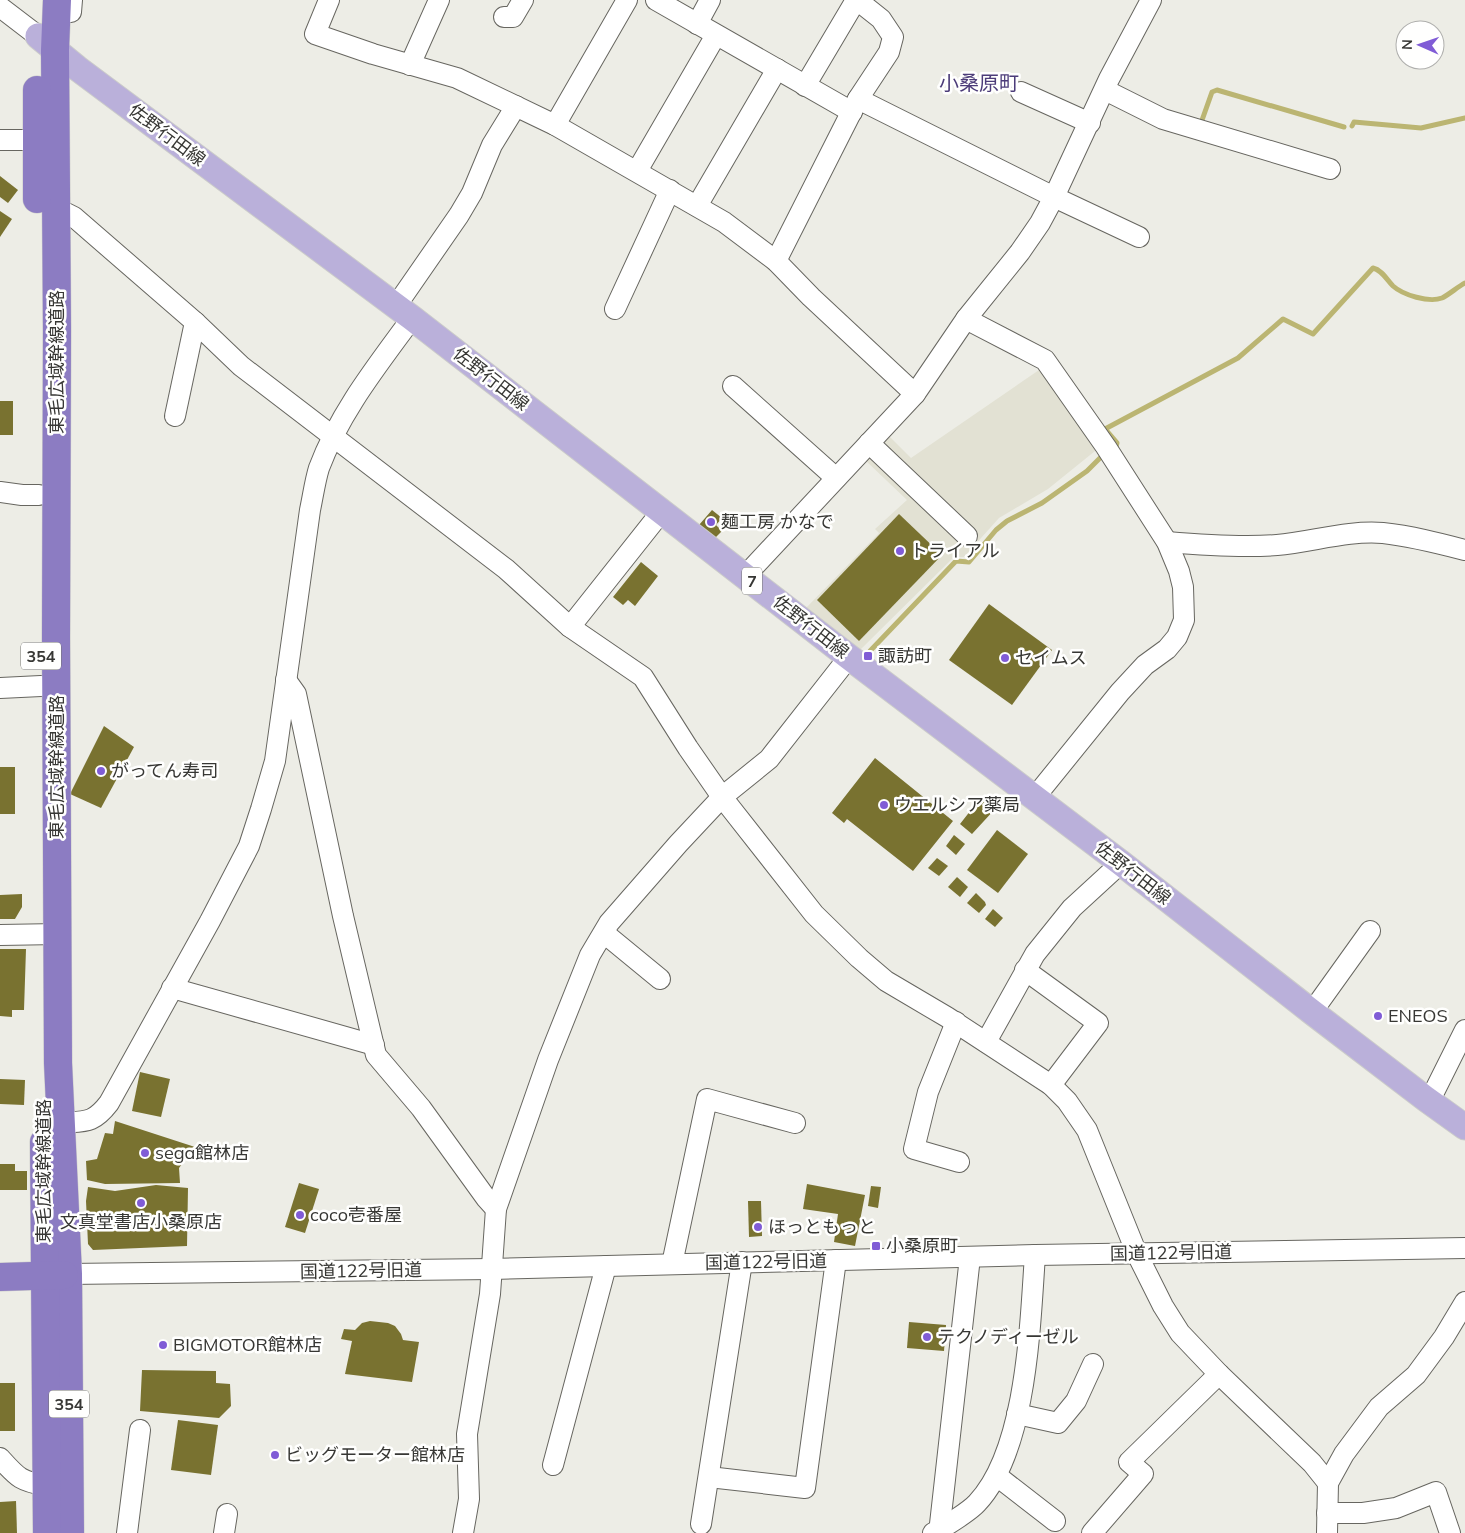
<svg xmlns="http://www.w3.org/2000/svg" width="1465" height="1533" font-family="Mulish,'Noto Sans JP',sans-serif">
	<rect width="100%" height="100%" fill="#edede6"/>
	<path fill="#e2e1d3" d="M1042 368 1100 447 1048 489 999 518 964 557H954L860 650 806 608 879 533 875 529 907 500 865 460 885 432 911 458Z"/>
	<g fill="none" stroke-linecap="round" stroke-linejoin="round">
		<g stroke="#bbb572" stroke-width="5">
			<path d="M1201 123 1212 92 1217 90 1344 127"/>
			<path d="M1352 126 1354 122 1421 128 1465 118"/>
			<path d="M1116 447 1117 443 1105 429 1238 358 1283 319 1313 334 1373 268C1382 270 1387 280 1393 286 1403 295 1429 303 1442 298 1447 296 1459 286 1465 283"/>
			<path d="M870 651 956 561 969 562 996 530 1007 521 1042 503 1087 471 1103 455"/>
		</g>
	</g>
	<g fill="#797230">
		<path d="M0 176 18 190 8 203 0 197Z"/>
		<path d="M0 211 12 219 0 237Z"/>
		<rect x="0" y="401" width="13" height="34"/>
		<path d="M712 510 722 518 716 525 722 531 714 539 699 525Z"/>
		<path d="M899 514 942 555 859 641 817 600Z"/>
		<path d="M641 562 658 576 635 606 628 600 623 605 613 597Z"/>
		<path d="M989 604 1052 650 1012 705 949 660Z"/>
		<path d="M104 726 134 747 101 808 70 794Z"/>
		<path d="M875 758 953 821 913 871 847 819 844 823 832 813Z"/>
		<rect x="0" y="767" width="15" height="47"/>
		<path d="M983 799 995 809 972 834 960 824 978 801 980 802Z"/>
		<path d="M997 830 1028 854 998 893 967 870Z"/>
		<path d="M954 835 965 844 956 855 946 846Z"/>
		<path d="M937 858 948 866 939 876 928 868Z"/>
		<path d="M957 877 968 887 960 897 948 887Z"/>
		<path d="M976 893 985 902 986 905 979 913 967 903Z"/>
		<path d="M22 894V907L15 919H0V895Z"/>
		<path d="M993 909 1003 918 995 927 985 919Z"/>
		<path d="M0 949H26L24 1010H12V1017L0 1016Z"/>
		<path d="M140 1072 170 1079 161 1117 132 1111Z"/>
		<path d="M0 1079 25 1080 24 1105 0 1104Z"/>
		<path d="M115 1121 195 1147 179 1168 180 1183 105 1184 87 1180 86 1161 97 1159 105 1133 113 1134Z"/>
		<path d="M0 1164H15V1171H27V1190H0Z"/>
		<path d="M299 1183 319 1189 305 1233 285 1227Z"/>
		<path d="M807 1184 865 1195 855 1246 834 1242 838 1214 803 1209Z"/>
		<path d="M156 1185 188 1188 187 1246 93 1250 88 1244 86 1201 88 1187 115 1191Z"/>
		<path d="M871 1186 881 1187 878 1208 868 1206Z"/>
		<path d="M748 1201H761L762 1236 749 1237Z"/>
		<path d="M370 1321 388 1323 395 1326 401 1334 403 1340 419 1342 412 1382 345 1374 352 1341 341 1339 344 1329 355 1330 362 1323Z"/>
		<path d="M909 1322 946 1325 944 1351 907 1348Z"/>
		<path d="M142 1370 216 1371V1383L230 1384 231 1406 219 1418 140 1411Z"/>
		<rect x="0" y="1383" width="15" height="48"/>
		<path d="M178 1420 218 1425 211 1475 171 1470Z"/>
		<path d="M16 1501 17 1533H0V1502Z"/>
	</g>
	<g fill="none" stroke-linecap="round" stroke-linejoin="round">
		<g stroke="#676660" stroke-width="22">
			<g id="minor">
				<path d="M329 0 315 34 373 54 457 78 555 125 724 222 776 261 811 297 915 394"/>
				<path d="M656 0 852 112"/>
				<path d="M0 7 38 36"/>
				<path d="M56 11 71 12 72 0"/>
				<path d="M504 17H513L523 0"/>
				<path d="M697 24 710 0"/>
				<path d="M410 65 439 0"/>
				<path d="M805 86 856 0"/>
				<path d="M1105 90 1163 119 1330 169"/>
				<path d="M1021 92 1090 123"/>
				<path d="M858 99 1054 197 1139 237"/>
				<path d="M555 125 627 0"/>
				<path d="M0 140H36"/>
				<path d="M637 171 716 35"/>
				<path d="M697 206 777 69"/>
				<path d="M56 208 74 217 195 322 241 366 506 569 570 627 643 677 688 748 722 797 814 914 859 958 886 981 947 1017 1051 1085 1067 1101 1087 1130 1137 1254 1163 1306 1180 1333 1219 1374 1312 1463 1328 1483"/>
				<path d="M776 261 858 99 889 52 893 37 881 19 857 0"/>
				<path d="M396 306 459 215 472 193 492 145 516 106"/>
				<path d="M615 309 670 190"/>
				<path d="M966 319 1045 360 1106 447 1167 542 1179 571 1183 587 1184 620 1177 637 1167 649 1145 665 1120 692 1035 797"/>
				<path d="M733 386 836 478"/>
				<path d="M175 416 195 322"/>
				<path d="M869 443 967 536"/>
				<path d="M0 492 22 495H39"/>
				<path d="M1167 542C1202 545 1242 548 1277 545 1312 542 1348 530 1383 533 1411 536 1438 543 1465 550"/>
				<path d="M746 575 915 394 966 319 1020 252 1040 223 1054 197 1109 79 1151 0"/>
				<path d="M570 627 662 511"/>
				<path d="M286 680 296 694 343 916 376 1055 421 1108 486 1198 496 1209"/>
				<path d="M0 688 41 686"/>
				<path d="M604 933 660 979"/>
				<path d="M0 935 58 934"/>
				<path d="M1025 970 1098 1023 1051 1085"/>
				<path d="M172 988 374 1045"/>
				<path d="M1312 1012 1370 931"/>
				<path d="M956 1022 928 1092 914 1149 959 1162"/>
				<path d="M986 1042 1035 954 1072 908 1121 863"/>
				<path d="M1426 1099 1435 1090 1465 1030"/>
				<path d="M61 1123C85 1121 93 1124 109 1103L210 921 249 846 261 809 275 761 310 510C313 496 315 481 319 468 340 412 377 366 412 318"/>
				<path d="M672 1264 707 1099 795 1123"/>
				<path d="M68 1274 492 1269 1035 1255 1465 1248"/>
				<path d="M1017 1414 1058 1423 1076 1401 1093 1364"/>
				<path d="M0 1458C18 1478 20 1481 47 1486"/>
				<path d="M553 1465 606 1266"/>
				<path d="M997 1476 1055 1521"/>
				<path d="M709 1477 805 1488 836 1260"/>
				<path d="M1327 1513H1363L1396 1508 1436 1492 1450 1533"/>
				<path d="M701 1524 742 1262"/>
				<path d="M127 1533 140 1430"/>
				<path d="M224 1533 227 1514"/>
				<path d="M463 1533 469 1499 467 1434 490 1294 496 1209 548 1060 590 955 609 923 678 844 722 797 769 759 849 657"/>
				<path d="M933 1533C943 1528 970 1511 977 1503 1027 1450 1030 1325 1035 1255"/>
				<path d="M939 1533 970 1257"/>
				<path d="M1092 1533 1143 1474 1129 1462 1219 1374"/>
				<path d="M1327 1533 1328 1483 1344 1454 1379 1407 1416 1375 1444 1337 1465 1302"/>
			</g>
		</g>
		<g stroke="#cbcbca" stroke-width="27">
			<path id="major" d="M38 36 77 68 412 318 849 657 1121 863 1312 1012 1426 1099 1465 1127"/>
		</g>
		<g stroke="#cbcbca" stroke-width="29">
			<g id="highway">
				<path d="M57 0 55 50 57 331 56 637 58 1063 68 1274 70 1533"/>
				<path d="M37 90V199"/>
				<path d="M44 1142 47 1533"/>
				<path d="M0 1277 64 1275"/>
			</g>
		</g>
		<use href="#minor" stroke="#fff" stroke-width="20"/>
		<use href="#major" stroke="#bab0da" stroke-width="25"/>
		<use href="#highway" stroke="#8c7cc2" stroke-width="28"/>
	</g>
	<g fill="#805cd6" stroke="#fffffe" stroke-width="2">
		<circle cx="711" cy="522" r="5"/>
		<circle cx="900" cy="551" r="5"/>
		<rect x="863" y="651" width="10" height="10" rx="2.5"/>
		<circle cx="1005" cy="658" r="5"/>
		<circle cx="101" cy="771" r="5"/>
		<circle cx="884" cy="805" r="5"/>
		<circle cx="1378" cy="1016" r="5"/>
		<circle cx="145" cy="1153" r="5"/>
		<circle cx="141" cy="1203" r="5"/>
		<circle cx="300" cy="1215" r="5"/>
		<circle cx="758" cy="1227" r="5"/>
		<rect x="871" y="1241" width="10" height="10" rx="2.5"/>
		<circle cx="927" cy="1337" r="5"/>
		<circle cx="163" cy="1345" r="5"/>
		<circle cx="275" cy="1455" r="5"/>
	</g>
	<g text-anchor="middle" stroke-width="5" stroke-linejoin="round" paint-order="stroke">
		<g fill="#fffffe" stroke="#737371" stroke-width="1">
			<rect x="742" y="567.5" width="20" height="27" rx="4"/>
			<rect x="21" y="642.5" width="40" height="27" rx="4"/>
			<rect x="49" y="1390.5" width="40" height="27" rx="4"/>
		</g>
		<g font-size="16" font-weight="bold" fill="#373734">
			<text x="752" y="587">7</text>
			<text x="41" y="662">354</text>
			<text x="69" y="1410">354</text>
		</g>
		<g font-size="18" fill="#373734" stroke="#fffffe">
			<text transform="translate(167 135) rotate(37)" y="6">佐野行田線</text>
			<text transform="translate(57 362) rotate(-90)" y="6">東毛広域幹線道路</text>
			<text transform="translate(491 379) rotate(38)" y="6">佐野行田線</text>
			<text transform="translate(811 627) rotate(38)" y="6">佐野行田線</text>
			<text transform="translate(57 767) rotate(-90)" y="6">東毛広域幹線道路</text>
			<text transform="translate(1133 873) rotate(38)" y="6">佐野行田線</text>
			<text transform="translate(44 1171) rotate(-90)" y="6">東毛広域幹線道路</text>
			<text transform="translate(1171 1253) rotate(-1)" y="6">国道122号旧道</text>
			<text transform="translate(766 1262) rotate(-1)" y="6">国道122号旧道</text>
			<text transform="translate(361 1271) rotate(-1)" y="6">国道122号旧道</text>
		</g>
		<g font-size="18" fill="#373734" stroke="#fffffe" text-anchor="start">
			<text x="721" y="528">麺工房 かなで</text>
			<text x="910" y="557">トライアル</text>
			<text x="878" y="662">諏訪町</text>
			<text x="1015" y="664">セイムス</text>
			<text x="111" y="777">がってん寿司</text>
			<text x="894" y="811">ウエルシア薬局</text>
			<text x="1388" y="1022">ENEOS</text>
			<text x="155" y="1159">sega館林店</text>
			<text x="310" y="1221">coco壱番屋</text>
			<text x="141" y="1228" text-anchor="middle">文真堂書店小桑原店</text>
			<text x="768" y="1233">ほっともっと</text>
			<text x="886" y="1252">小桑原町</text>
			<text x="937" y="1343">テクノディーゼル</text>
			<text x="173" y="1351">BIGMOTOR館林店</text>
			<text x="285" y="1461">ビッグモーター館林店</text>
		</g>
		<g font-size="20" fill="#4c3c79" stroke="#fffffe">
			<text x="979" y="90">小桑原町</text>
		</g>
	</g>
	<g transform="translate(1420 45) rotate(272)"><circle r="24" fill="#fffffe" stroke="#afafad"/>
	<path d="M0-4L9 19L0 12L-9 19Z" fill="#805cd6"/>
	<text y="-8" font-size="14" font-weight="bold" text-anchor="middle" fill="#373734">N</text>
	</g>
</svg>
